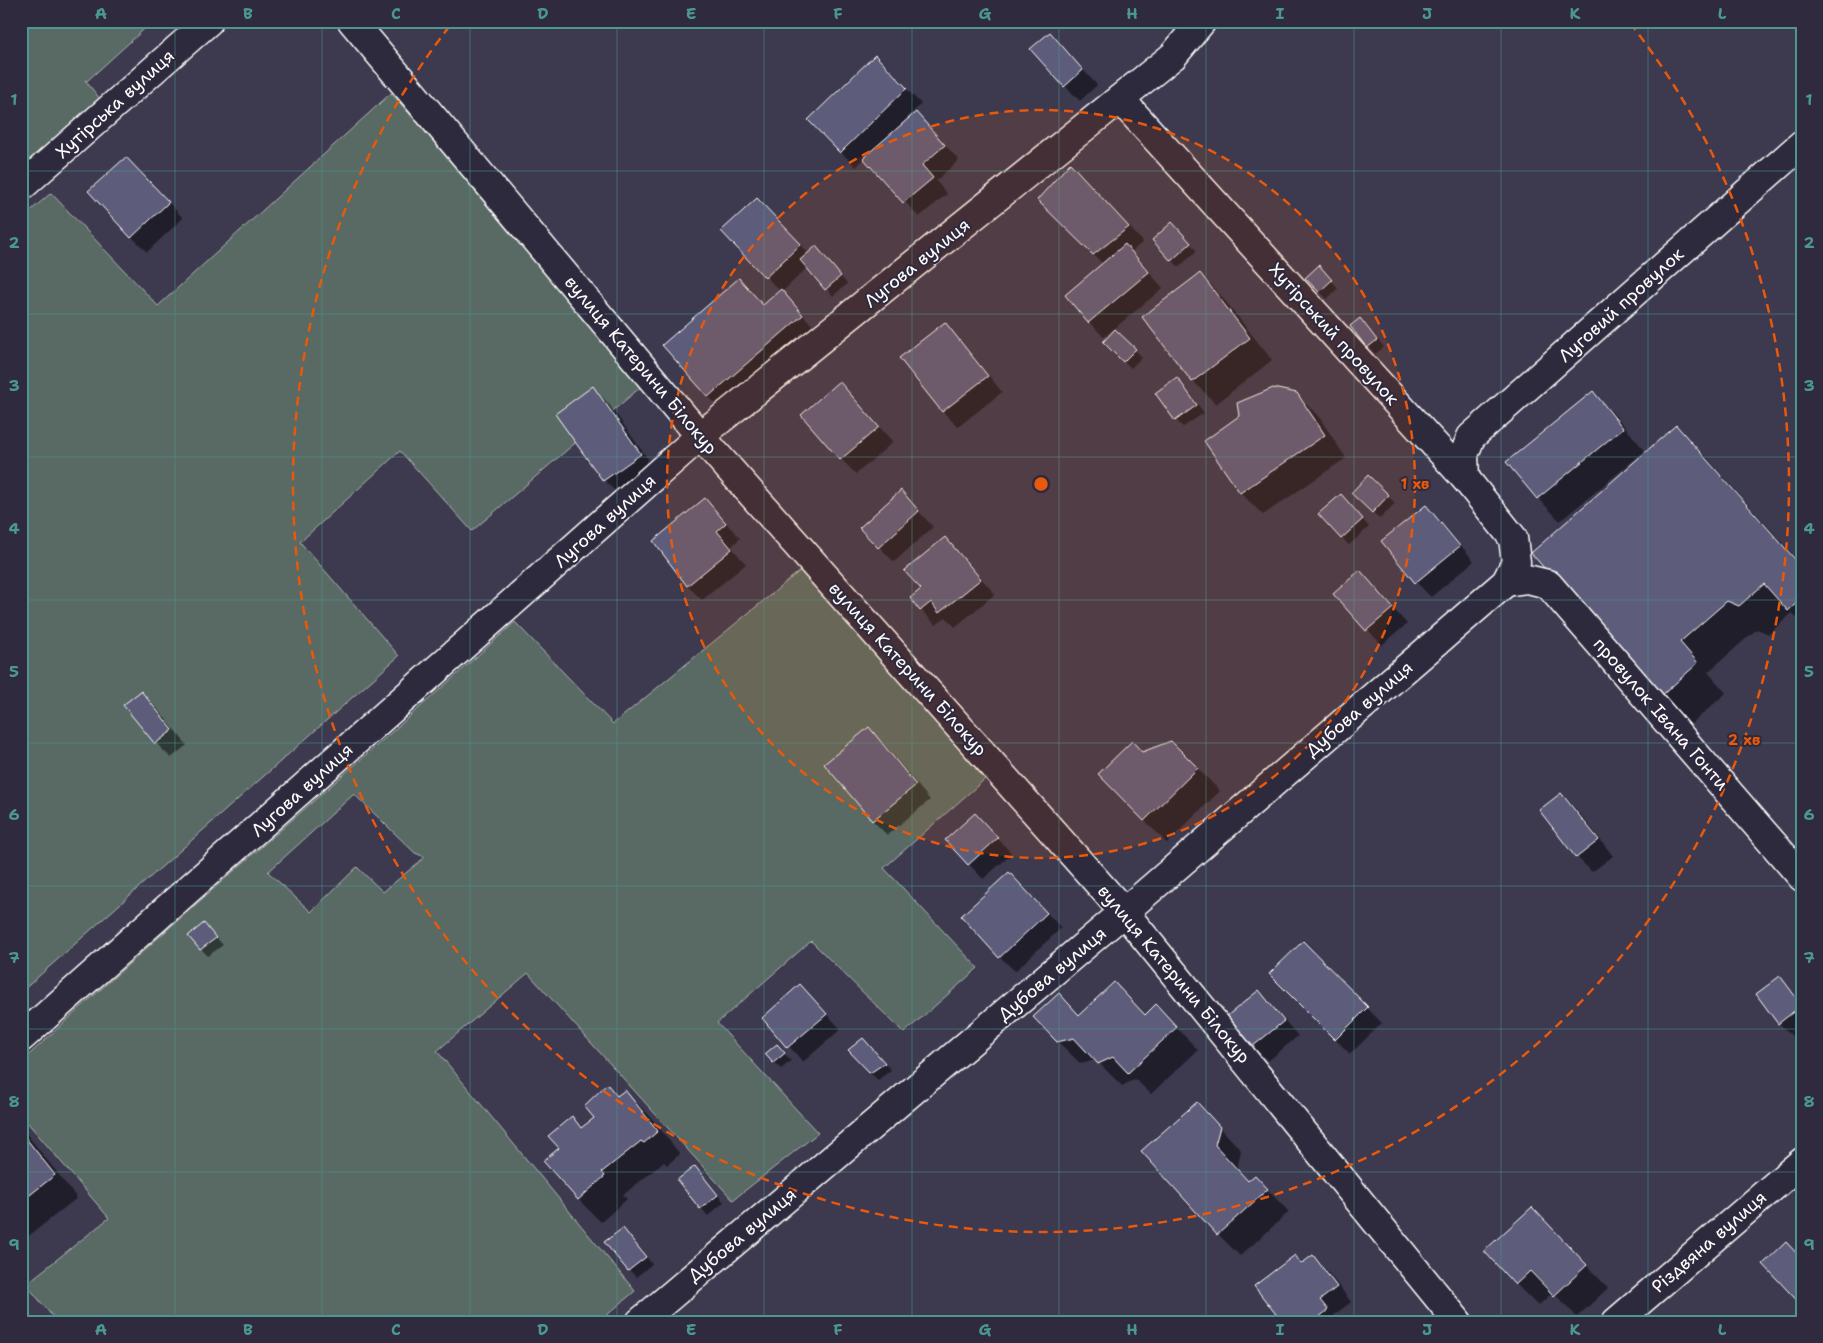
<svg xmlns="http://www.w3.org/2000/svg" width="1823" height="1343" font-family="'Shantell Sans',sans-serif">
	<rect width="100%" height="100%" fill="#3d394f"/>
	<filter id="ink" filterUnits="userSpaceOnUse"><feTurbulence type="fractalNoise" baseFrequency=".02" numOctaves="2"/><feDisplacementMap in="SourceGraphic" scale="10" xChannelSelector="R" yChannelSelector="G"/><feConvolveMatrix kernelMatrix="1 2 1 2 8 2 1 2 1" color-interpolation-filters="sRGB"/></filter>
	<g filter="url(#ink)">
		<g fill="#596b63" stroke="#acb5b1" fill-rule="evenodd">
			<path d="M21 21H153L87 81 85 80 104 104 21 175Z"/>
			<path d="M391 93 649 380 472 531 400 451 300 542 399 656 21 992V219L51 193 158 306Z"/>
			<path d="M807 565 985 779 884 868 978 968 904 1033 811 941 717 1023 818 1133 733 1200 528 973 437 1051 635 1291 599 1322H57L26 1284 109 1218 21 1115V1062C183 912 352 770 515 622L613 724ZM354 794 415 853 425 857 383 892 357 867 311 912 268 872Z"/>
		</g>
		<g fill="#0007">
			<path d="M1050 34 1097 85 1080 101 1065 86Z"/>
			<path d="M875 57 921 104 897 128 898 129 916 114 959 160 936 181 947 194 919 217 865 158 856 167 809 120Z"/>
			<path d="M21 101 28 108 21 115Z"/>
			<path d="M141 173 183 218 147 252 132 237Z"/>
			<path d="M1085 179 1143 242 1131 252 1163 288 1104 337 1089 322 1103 264 1039 200Z"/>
			<path d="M772 214 809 254 823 255 847 284 833 296 808 267 782 292 824 338 731 419 709 397 664 345 739 280 764 305 780 291 723 232Z"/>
			<path d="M1179 231 1197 251 1179 267 1172 260Z"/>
			<path d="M1200 274 1222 297 1272 360 1216 404 1193 381 1144 317Z"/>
			<path d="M1326 274 1338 288 1327 299 1307 278Z"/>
			<path d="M944 324 959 339 1002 392 958 427 943 412 900 359Z"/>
			<path d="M1352 326 1367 327 1384 347 1375 354Z"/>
			<path d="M1115 331 1142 357 1131 368 1104 342Z"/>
			<path d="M1177 379 1184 386 1204 413 1183 427 1176 420Z"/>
			<path d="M839 383 893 442 856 474 841 459Z"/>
			<path d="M593 388 608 403 655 469 619 495 604 480Z"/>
			<path d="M1592 392 1615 415 1645 451 1560 521 1538 498 1508 463Z"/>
			<path d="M1296 394 1319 417 1346 458 1263 515 1240 492Z"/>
			<path d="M1676 427 1705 456 1802 565V623L1792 613 1769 634 1757 629 1708 672 1726 693 1689 726 1660 697Z"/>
			<path d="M1368 477 1395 503 1380 519 1353 493Z"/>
			<path d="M901 492 933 527 894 562 861 528Z"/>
			<path d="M704 499 740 538 731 547 746 564 702 600 687 585Z"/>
			<path d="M1348 503 1369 527 1349 545 1342 538Z"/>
			<path d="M1426 507 1441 522 1474 561 1431 597 1416 582Z"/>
			<path d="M959 554 995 594 955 627 946 617 936 625 921 610Z"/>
			<path d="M1360 572 1407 624 1382 645 1335 594Z"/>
			<path d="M141 692 156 707 187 745 171 758 156 743 125 705Z"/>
			<path d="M869 729 884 744 930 800 887 835 872 820Z"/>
			<path d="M1171 742 1220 791 1167 843 1099 774 1142 753Z"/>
			<path d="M1561 794 1576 809 1613 856 1592 872 1577 857 1540 811Z"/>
			<path d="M990 830 1012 854 983 879 969 864Z"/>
			<path d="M1024 888 1061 928 1015 971 1000 957Z"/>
			<path d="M211 932 223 945 208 956 201 949Z"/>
			<path d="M1303 943 1382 1023 1350 1054 1271 974Z"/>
			<path d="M1780 977 1802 1002V1032L1794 1038 1779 1023Z"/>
			<path d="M1258 992 1273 1007 1298 1036 1268 1061 1253 1046Z"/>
			<path d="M814 1001 841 1029 803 1062 764 1018Z"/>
			<path d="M1156 1006 1198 1050 1151 1094 1135 1079 1122 1086 1096 1060 1080 1063 1057 1041 1080 1016H1145Z"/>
			<path d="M870 1047 891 1070 878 1080 870 1073Z"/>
			<path d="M784 1053 791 1061 781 1069 767 1054Z"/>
			<path d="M607 1086 618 1096 625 1092 648 1114 680 1154 667 1165 664 1162 623 1195 627 1199 601 1222 579 1200 545 1161 561 1149 572 1118 583 1129 596 1118Z"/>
			<path d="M1197 1103 1241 1150 1237 1169 1249 1182 1255 1177 1289 1212 1240 1256 1218 1234Z"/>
			<path d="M21 1127 77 1198 21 1242V1177L25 1175 21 1170Z"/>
			<path d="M695 1167 724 1202 708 1216 678 1180Z"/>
			<path d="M1554 1231 1608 1288 1577 1317 1553 1292 1538 1306 1516 1284Z"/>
			<path d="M630 1237 652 1264 636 1277 629 1270Z"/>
			<path d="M1294 1257 1302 1265 1313 1257 1328 1272 1351 1302 1334 1315 1340 1322H1283Z"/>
		</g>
		<g fill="#5d5c7a" stroke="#fff">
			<path d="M1050 32 1083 70 1064 87 1030 49Z"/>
			<path d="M875 55 907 88 840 153 808 120Z"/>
			<path d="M916 112 945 145 922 165 933 178 903 203 863 158Z"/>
			<path d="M126 157 169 202 131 238 88 191Z"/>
			<path d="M1070 163 1129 227 1093 255 1037 200Z"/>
			<path d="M757 198 801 244 765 278 721 231Z"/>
			<path d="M1172 222 1191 243 1171 261 1152 240Z"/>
			<path d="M1125 244 1149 272 1088 323 1065 295Z"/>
			<path d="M816 246 841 276 825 290 800 260Z"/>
			<path d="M1319 265 1332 280 1319 292 1305 278Z"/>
			<path d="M1200 273 1250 338 1192 382 1142 317Z"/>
			<path d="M739 278 763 305 781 289 803 315 708 397 662 345Z"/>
			<path d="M1360 318 1377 340 1367 348 1350 326Z"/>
			<path d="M945 322 988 376 942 412 899 358Z"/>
			<path d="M1115 329 1136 349 1123 362 1103 342Z"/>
			<path d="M1177 377 1197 405 1175 421 1155 393Z"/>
			<path d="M839 381 879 427 840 460 801 415Z"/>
			<path d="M593 386 641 454 603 481 555 414Z"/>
			<path d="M1273 388 1297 393 1325 435 1240 493 1204 441 1239 416 1237 403Z"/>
			<path d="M1593 391 1623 428 1537 499 1506 462Z"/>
			<path d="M1676 425 1802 567V598L1788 611 1764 584 1739 606 1727 601 1680 642 1698 663 1659 698 1531 553Z"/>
			<path d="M1368 475 1389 495 1372 513 1351 493Z"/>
			<path d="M901 490 919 511 878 548 859 528Z"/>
			<path d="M1341 494 1363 519 1341 539 1318 514Z"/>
			<path d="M705 498 726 523 717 531 732 549 687 586 653 541Z"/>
			<path d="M1426 505 1460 546 1415 583 1381 541Z"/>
			<path d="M945 537 981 579 939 613 931 602 920 611 910 598 921 589 904 571Z"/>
			<path d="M1360 570 1393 608 1366 631 1333 594Z"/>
			<path d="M141 691 173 730 155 744 123 705Z"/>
			<path d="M869 727 916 785 872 821 824 764Z"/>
			<path d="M1132 741 1142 752 1171 741 1198 768 1144 821 1098 774Z"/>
			<path d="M1561 793 1599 840 1576 858 1539 810Z"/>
			<path d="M975 813 998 838 968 865 945 840Z"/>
			<path d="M1009 872 1047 913 999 958 961 916Z"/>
			<path d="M204 923 216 938 200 950 188 936Z"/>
			<path d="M1303 941 1368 1007 1335 1040 1269 974Z"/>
			<path d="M1780 976 1802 1005 1778 1024 1756 994Z"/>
			<path d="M1114 982 1145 1015 1156 1004 1177 1027 1128 1073 1113 1057 1098 1064 1074 1038 1057 1042 1033 1017 1059 993 1079 1015Z"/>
			<path d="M800 984 827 1014 787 1048 762 1018Z"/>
			<path d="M1259 990 1284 1021 1252 1047 1227 1016Z"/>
			<path d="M863 1038 885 1063 870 1073 848 1050Z"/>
			<path d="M777 1044 785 1053 773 1063 765 1054Z"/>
			<path d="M607 1084 617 1096 625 1090 658 1131 644 1143 641 1141 602 1172 605 1176 578 1200 543 1161 559 1148 548 1136 572 1116 581 1128 594 1118 584 1106Z"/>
			<path d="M1197 1102 1220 1127 1215 1145 1248 1181 1255 1175 1268 1189 1217 1235 1141 1151Z"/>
			<path d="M21 1132 55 1175 21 1202V1176L23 1174 21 1172Z"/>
			<path d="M695 1166 718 1195 700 1209 677 1180Z"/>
			<path d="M1532 1207 1587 1265 1554 1296 1530 1271 1515 1285 1484 1251Z"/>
			<path d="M623 1228 646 1257 628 1271 604 1242Z"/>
			<path d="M1786 1242 1802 1259V1306L1763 1264Z"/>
			<path d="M1295 1255 1301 1264 1313 1255 1337 1287 1320 1300 1328 1310 1313 1322H1282L1254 1286Z"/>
		</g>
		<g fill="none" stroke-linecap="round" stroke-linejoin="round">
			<g stroke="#fff" stroke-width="31">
				<g id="street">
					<path d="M352 21 700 436 1124 912 1458 1322"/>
					<path d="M21 187 209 21"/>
					<path d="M1465 478 1464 455 1471 437 1802 144"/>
					<path d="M1506 582 1527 579 1548 584 1802 877"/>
					<path d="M21 1038 700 436 1173 56 1202 21"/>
					<path d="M640 1322 1124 912 1506 582 1516 562 1513 538 1465 478 1120 99"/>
					<path d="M1616 1322 1802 1162"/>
				</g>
			</g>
			<use href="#street" stroke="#2f2a3d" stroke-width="28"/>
		</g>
	</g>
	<path fill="none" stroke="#4b9892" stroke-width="1" stroke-opacity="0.55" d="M175 21V1322M322 21V1322M470 21V1322M617 21V1322M764 21V1322M912 21V1322M1059 21V1322M1206 21V1322M1354 21V1322M1501 21V1322M1648 21V1322M21 171H1802M21 314H1802M21 457H1802M21 600H1802M21 743H1802M21 886H1802M21 1029H1802M21 1172H1802"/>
	<circle cx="1041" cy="484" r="374" fill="#e8590c" fill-opacity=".12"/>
	<g fill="none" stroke="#e8590c" stroke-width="2.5" stroke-dasharray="9 6">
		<circle cx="1041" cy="484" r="374"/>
		<path d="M1630 23A748 748 0 1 1 452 23"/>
	</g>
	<g text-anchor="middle" stroke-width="4" stroke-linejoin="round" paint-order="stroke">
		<g font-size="18" fill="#fff" stroke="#2f2a3d">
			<text transform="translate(115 104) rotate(-42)" y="6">Хутірська вулиця</text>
			<text transform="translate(917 263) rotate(-39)" y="6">Лугова вулиця</text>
			<text transform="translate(1621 305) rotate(-42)" y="6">Луговий провулок</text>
			<text transform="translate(1334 334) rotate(48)" y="6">Хутірський провулок</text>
			<text transform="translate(641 365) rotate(50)" y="6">вулиця Катерини Білокур</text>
			<text transform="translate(605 521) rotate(-42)" y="6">Лугова вулиця</text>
			<text transform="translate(908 669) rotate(48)" y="6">вулиця Катерини Білокур</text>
			<text transform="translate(1359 709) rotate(-41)" y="6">Дубова вулиця</text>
			<text transform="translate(1661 714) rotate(49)" y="6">провулок Івана Гонти</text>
			<text transform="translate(302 790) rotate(-42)" y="6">Лугова вулиця</text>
			<text transform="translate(1052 974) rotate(-40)" y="6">Дубова вулиця</text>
			<text transform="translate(1174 974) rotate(50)" y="6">вулиця Катерини Білокур</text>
			<text transform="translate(742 1235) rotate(-40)" y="6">Дубова вулиця</text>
			<text transform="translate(1709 1242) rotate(-41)" y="6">Різдвяна вулиця</text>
		</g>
	</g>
	<circle cx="1041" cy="484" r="8" fill="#e8590c" stroke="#2f2a3d" stroke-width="2.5"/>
	<g font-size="15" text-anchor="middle" font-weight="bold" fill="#e8590c" stroke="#2f2a3d" stroke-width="4" stroke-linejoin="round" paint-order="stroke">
		<text x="1415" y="489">1 хв</text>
		<text x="1744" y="745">2 хв</text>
	</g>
	<rect width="1823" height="1343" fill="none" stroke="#2f2a3d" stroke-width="55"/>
	<rect x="28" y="28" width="1768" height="1288" fill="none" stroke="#4b9892" stroke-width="2"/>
	<g font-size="16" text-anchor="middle" font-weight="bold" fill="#4b9892">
		<text x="101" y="19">A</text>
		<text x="248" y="19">B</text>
		<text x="396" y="19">C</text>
		<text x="543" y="19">D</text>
		<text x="691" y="19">E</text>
		<text x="838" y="19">F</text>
		<text x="985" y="19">G</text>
		<text x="1132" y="19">H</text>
		<text x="1280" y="19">I</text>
		<text x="1427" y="19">J</text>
		<text x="1575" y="19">K</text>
		<text x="1722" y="19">L</text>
		<text x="14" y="105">1</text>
		<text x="1809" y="105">1</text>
		<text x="14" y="248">2</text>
		<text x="1809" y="248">2</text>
		<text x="14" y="391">3</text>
		<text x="1809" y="391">3</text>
		<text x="14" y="534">4</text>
		<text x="1809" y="534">4</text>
		<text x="14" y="677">5</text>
		<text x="1809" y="677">5</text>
		<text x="14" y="820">6</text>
		<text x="1809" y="820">6</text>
		<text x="14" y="963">7</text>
		<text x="1809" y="963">7</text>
		<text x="14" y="1107">8</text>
		<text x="1809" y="1107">8</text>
		<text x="14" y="1250">9</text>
		<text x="1809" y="1250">9</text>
		<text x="101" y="1335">A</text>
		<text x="248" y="1335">B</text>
		<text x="396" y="1335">C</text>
		<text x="543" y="1335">D</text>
		<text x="691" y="1335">E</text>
		<text x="838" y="1335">F</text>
		<text x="985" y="1335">G</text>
		<text x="1132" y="1335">H</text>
		<text x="1280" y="1335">I</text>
		<text x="1427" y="1335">J</text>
		<text x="1575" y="1335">K</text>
		<text x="1722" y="1335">L</text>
	</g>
</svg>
